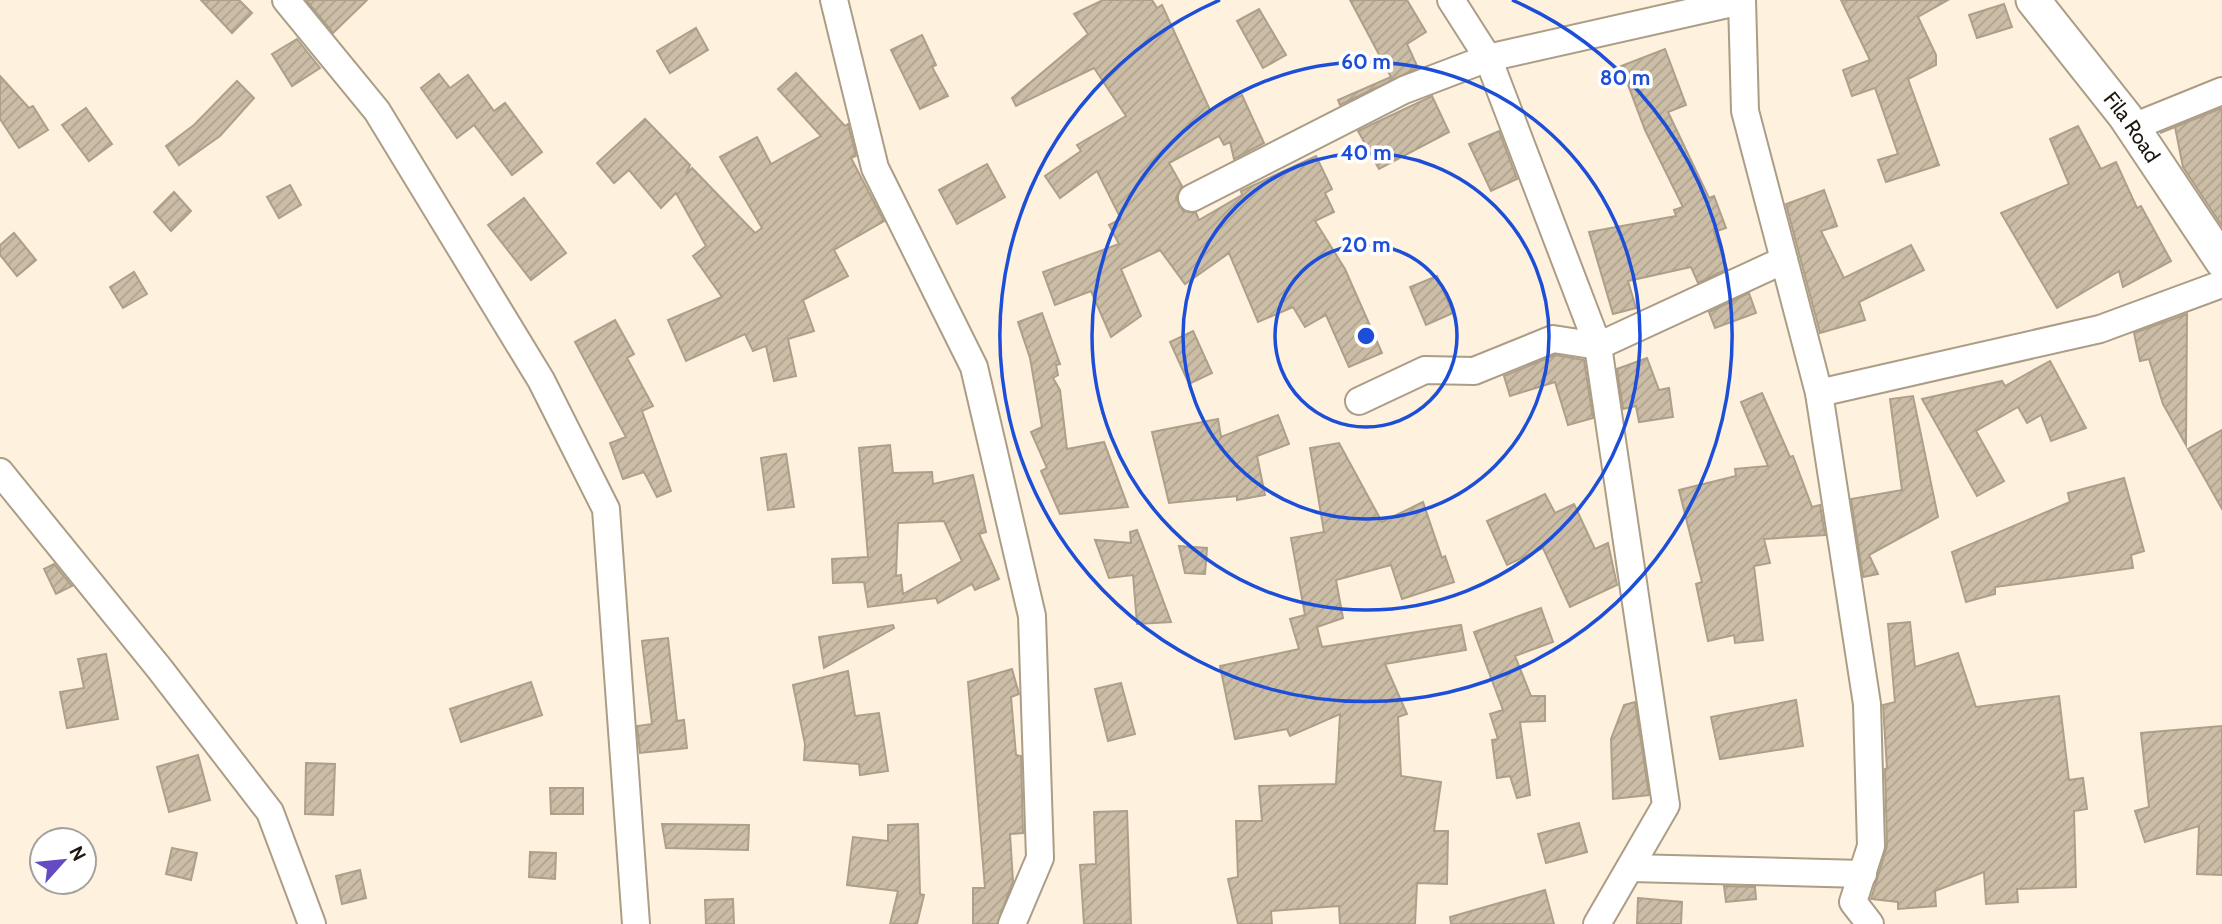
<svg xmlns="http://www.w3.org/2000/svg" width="2222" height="924" font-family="Cabin,sans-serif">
	<defs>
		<pattern id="building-hatch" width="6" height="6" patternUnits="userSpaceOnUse" patternTransform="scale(1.75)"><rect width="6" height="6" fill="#ccbda6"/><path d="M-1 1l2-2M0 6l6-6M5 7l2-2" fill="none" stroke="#afa28e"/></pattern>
	</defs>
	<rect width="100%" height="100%" fill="#fef1de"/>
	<g fill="url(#building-hatch)" stroke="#ae9f89" stroke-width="2" fill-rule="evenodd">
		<path d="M201 0H239L252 13 232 33Z"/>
		<path d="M306 0H367L333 33Z"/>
		<path d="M1103 0H1152L1157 8 1162 5 1210 110 1242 95 1264 143 1234 159 1230 142 1224 145 1219 136 1169 163 1182 186 1176 198 1183 211 1196 213 1199 220 1242 195 1241 191 1316 156 1332 189 1325 193 1334 212 1315 221 1345 269 1382 353 1349 367 1326 315 1305 327 1293 307 1258 322 1229 253 1185 284 1160 250 1121 269 1141 316 1111 337 1091 291 1055 305 1043 272 1119 244 1109 225 1121 219 1097 171 1060 198 1045 176 1081 151 1077 145 1126 116 1094 68 1016 106 1012 98 1088 34 1074 14Z"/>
		<path d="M1350 0H1407L1426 32 1407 44 1418 68 1340 105 1338 100 1391 77Z"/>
		<path d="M1841 0H1948L1918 17 1936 55V65L1908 79 1939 165 1886 182 1878 160 1898 154 1875 88 1852 96 1843 70 1870 60Z"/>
		<path d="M2004 4 2012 27 1977 38 1969 15Z"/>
		<path d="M1259 9 1286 55 1263 68 1237 21Z"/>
		<path d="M696 28 708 50 670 73 657 51Z"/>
		<path d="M922 35 936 65 932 67 948 96 920 109 891 50Z"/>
		<path d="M297 39 320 68 292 86 272 54Z"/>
		<path d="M1665 49 1686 105 1668 112 1709 198 1714 196 1726 228 1714 232 1727 269 1698 283 1691 267 1628 281 1636 308 1613 314 1589 232 1676 216 1674 210 1683 207 1645 130 1621 66Z"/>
		<path d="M796 73 845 126 848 124 856 156 851 158 884 221 834 250 848 276 803 300 814 331 788 339 796 376 774 381 766 346 753 351 745 334 686 361 668 320 722 297 693 256 706 246 676 193 661 208 629 170 614 183 597 163 645 119 690 165 686 174 692 168 755 233 762 228 720 157 757 137 771 164 821 136 778 89Z"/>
		<path d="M439 74 450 88 468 75 494 111 505 103 542 152 512 175 474 125 457 138 421 88Z"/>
		<path d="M0 76 29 108 33 106 48 130 19 148 0 119Z"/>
		<path d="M237 81 254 98 220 136 179 165 166 146 194 125Z"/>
		<path d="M1432 96 1449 132 1379 169 1358 131Z"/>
		<path d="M86 108 112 144 89 161 62 125Z"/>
		<path d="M2222 108V226L2183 167 2175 127 2160 133Z"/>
		<path d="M2078 126 2101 169 2116 162 2137 208 2141 206 2171 261 2123 287 2119 271 2057 308 2001 213 2069 184 2050 139Z"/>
		<path d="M1499 131 1517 179 1491 191 1469 144Z"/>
		<path d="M987 164 1005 197 957 224 939 190Z"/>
		<path d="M290 185 301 205 279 218 267 197Z"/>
		<path d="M1824 190 1837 226 1821 231 1844 278 1911 245 1924 270 1859 302 1865 320 1820 333 1786 204Z"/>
		<path d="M174 192 191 211 171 231 154 212Z"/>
		<path d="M524 198 566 253 531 280 488 225Z"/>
		<path d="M14 233 36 260 17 276 0 255V245Z"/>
		<path d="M134 272 147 294 123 308 110 287Z"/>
		<path d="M1437 276 1453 313 1426 325 1410 287Z"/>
		<path d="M1749 293 1756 313 1715 328 1709 312Z"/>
		<path d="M1042 313 1060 364 1056 365 1058 375 1053 378 1060 390 1067 449 1104 442 1128 507 1060 514 1041 471 1047 468 1031 432 1042 427 1030 358 1018 322Z"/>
		<path d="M2187 314 2186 445 2163 404 2149 359 2140 361 2134 333Z"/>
		<path d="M615 320 634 354 627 358 653 406 642 411 671 491 657 497 644 472 623 479 610 443 626 437 575 342Z"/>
		<path d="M1193 331 1212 373 1189 384 1170 342Z"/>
		<path d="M1555 355 1584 360 1593 418 1568 425 1555 382 1510 396 1504 376Z"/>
		<path d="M1647 358 1659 390 1669 388 1673 417 1639 422 1636 406 1623 409 1617 369Z"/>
		<path d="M2050 361 2086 428 2051 441 2041 415 2027 423 2018 407 1976 431 2004 481 1977 496 1922 399 2002 381 2005 386Z"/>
		<path d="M1762 393 1790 457 1793 456 1812 507 1820 505 1825 535 1764 539 1770 563 1754 566 1763 640 1735 643 1734 635 1708 641 1696 584 1702 582 1679 490 1736 476 1735 469 1768 466 1741 402Z"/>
		<path d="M1913 396 1938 517 1869 555 1878 574 1863 577 1851 499 1902 490 1890 399Z"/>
		<path d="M1278 415 1289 444 1257 456 1265 495 1237 500V496L1169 503 1152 432 1218 419 1221 437Z"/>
		<path d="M2222 430V509L2188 449Z"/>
		<path d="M1339 443 1382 522 1423 502 1442 558 1445 556 1454 582 1402 599 1391 565 1336 580 1343 618 1317 627 1322 647 1461 625 1466 650 1385 664 1407 714 1398 717 1401 776 1441 782 1434 831H1448L1447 884 1417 883 1415 924H1340L1339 906 1271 911 1272 924H1238L1228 879 1238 877 1236 821H1262L1259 786 1336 784 1340 714 1290 736 1287 729 1235 739 1220 666 1299 649 1290 619 1305 615 1291 538 1324 532 1310 448Z"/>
		<path d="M890 445 893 473 932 472 933 484 973 475 986 532 979 534 999 579 975 590 972 584 938 603 936 598 868 607 864 582 833 583 832 559 868 557 859 448ZM944 521 962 561 903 594 901 575 896 576 898 523Z"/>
		<path d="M786 454 794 507 768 510 761 458Z"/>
		<path d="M2124 478 2144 551 2131 555 2133 568 1995 587V594L1966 602 1952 552 2070 502 2068 493Z"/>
		<path d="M1545 494 1555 513 1574 504 1595 549 1608 543 1617 585 1570 607 1543 548 1507 565 1487 521Z"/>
		<path d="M1137 530 1142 543 1171 622 1137 624 1133 575 1109 578 1095 540 1131 543 1130 532Z"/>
		<path d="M1179 546 1207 548 1205 574 1185 573Z"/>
		<path d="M54 564 72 586 56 594 44 569Z"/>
		<path d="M1541 608 1553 642 1515 656 1531 696H1545V721L1520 722 1530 795 1517 798 1510 776 1497 778 1492 740 1498 739 1490 714 1503 710 1474 632Z"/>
		<path d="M1910 622 1915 667 1958 653 1976 707 2059 696 2069 780 2083 778 2087 809 2074 811 2076 887 2017 889 2018 902 1986 904 1984 872 1935 891 1936 906 1898 909V902L1871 899 1887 846 1885 769 1887 768 1883 705 1895 702 1888 624Z"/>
		<path d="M893 625 894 628 824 668 819 637Z"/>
		<path d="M668 638 677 721 684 720 687 748 640 753 637 726 652 724 642 641Z"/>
		<path d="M106 654 118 719 67 728 60 692 84 688 78 659Z"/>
		<path d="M1012 669 1019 694 1011 697 1016 755 1021 756 1023 833 1010 834 1013 881 997 924H973V888H985L968 682Z"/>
		<path d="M848 671 855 716 879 713 888 771 860 775 859 764 804 760 805 744 793 685Z"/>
		<path d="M531 682 542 715 461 742 450 709Z"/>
		<path d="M1121 683 1135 734 1108 741 1095 689Z"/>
		<path d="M1796 700 1803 746 1720 759 1711 717Z"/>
		<path d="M1635 702 1649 795 1613 799 1611 739 1624 705Z"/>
		<path d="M2222 726V875L2197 874 2199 826 2145 842 2135 811 2149 807 2141 733Z"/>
		<path d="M198 755 210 800 169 812 157 767Z"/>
		<path d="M306 763 335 764 333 815 305 814Z"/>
		<path d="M550 788H583V814H551Z"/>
		<path d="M1127 811 1131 924H1084L1080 865 1096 864 1094 812Z"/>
		<path d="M1579 823 1587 852 1546 863 1538 834Z"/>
		<path d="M662 824 749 825 748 850 666 848Z"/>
		<path d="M918 824 920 894 924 895 917 924H890L898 891 847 885 853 837 888 841V825Z"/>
		<path d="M172 848 197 853 191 880 166 874Z"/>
		<path d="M530 852 556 853 555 879 529 877Z"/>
		<path d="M360 870 366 898 342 904 336 876Z"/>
		<path d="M1724 886 1755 887 1756 899 1726 902Z"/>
		<path d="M1545 890 1554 924H1451L1450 917Z"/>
		<path d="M1638 898 1682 902 1681 924H1637Z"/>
		<path d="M733 899 734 924H706L705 900Z"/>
	</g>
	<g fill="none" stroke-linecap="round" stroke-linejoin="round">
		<g stroke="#ab9d86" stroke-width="30">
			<g id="minor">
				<path d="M286 0 377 111 541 380 606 509 636 924"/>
				<path d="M834 0 875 168 974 367 1032 616 1040 858 1012 924"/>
				<path d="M1451 0 1488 58 1598 346 1666 805 1597 924"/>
				<path d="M1742 0 1745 111 1819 393 1867 704 1871 846 1853 902 1870 924"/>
				<path d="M2133 127 2222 91"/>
				<path d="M1192 198 1404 90 1488 58 1741 1"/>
				<path d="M1819 393 2100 329 2222 284"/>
				<path d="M1359 401 1425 370 1474 371 1553 339 1598 346 1784 260"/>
				<path d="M0 472 159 668 270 812 312 924"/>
				<path d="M1630 868 1863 874"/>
			</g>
		</g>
		<g stroke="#ab9d86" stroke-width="37">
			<g id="tertiary">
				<path id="s1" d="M2033 0 2125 116 2222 261"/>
			</g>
		</g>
		<use href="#minor" stroke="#fff" stroke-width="26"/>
		<use href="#tertiary" stroke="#fff" stroke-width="33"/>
	</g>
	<g fill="none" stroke="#1d4ed8" stroke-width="3.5">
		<circle cx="1366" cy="336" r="91"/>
		<circle cx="1366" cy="336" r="183"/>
		<circle cx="1366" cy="336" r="274"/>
		<path d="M1512 0A366 366 0 1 1 1220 0"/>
	</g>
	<g text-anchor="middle" stroke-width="7" stroke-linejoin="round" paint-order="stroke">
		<g font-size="21" fill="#1c170f" stroke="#fff">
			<text dy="7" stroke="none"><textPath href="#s1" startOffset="161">Fila Road</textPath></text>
		</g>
	</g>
	<circle cx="1366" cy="336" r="10" fill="#1d4ed8" stroke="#fff" stroke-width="3.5"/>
	<g font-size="21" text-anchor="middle" font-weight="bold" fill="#1d4ed8" stroke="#fff" stroke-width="7" stroke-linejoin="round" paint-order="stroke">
		<text x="1366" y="69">60 m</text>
		<text x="1625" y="85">80 m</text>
		<text x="1366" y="160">40 m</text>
		<text x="1366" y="252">20 m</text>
	</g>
	<g transform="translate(63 861) rotate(63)"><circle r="33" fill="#ffffff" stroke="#a4a29f" stroke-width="2"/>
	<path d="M0-5L12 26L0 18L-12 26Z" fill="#654bc3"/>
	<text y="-10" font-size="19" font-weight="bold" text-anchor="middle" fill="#1c170f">N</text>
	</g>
</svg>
